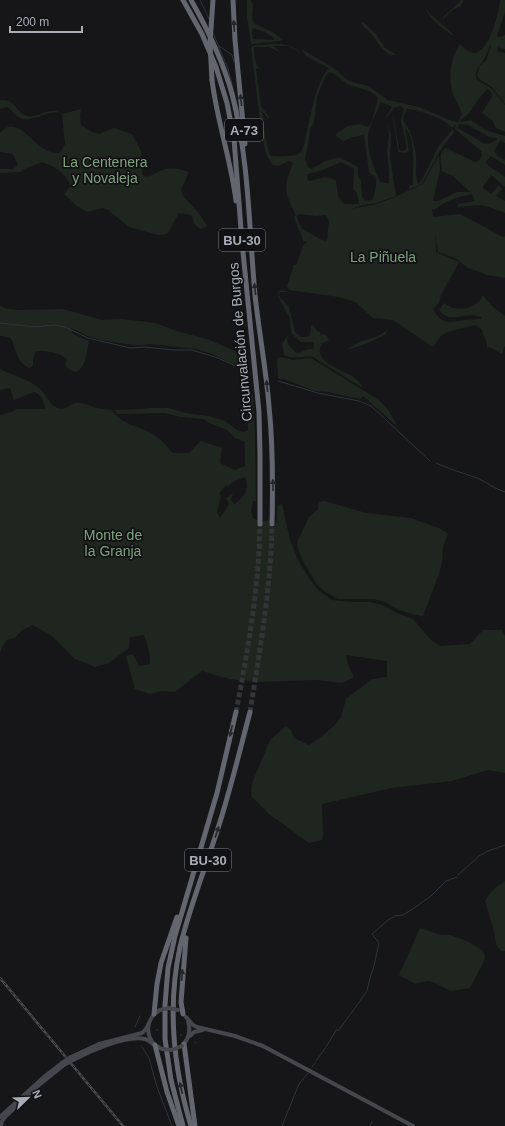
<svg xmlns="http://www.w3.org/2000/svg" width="505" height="1126" font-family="Helvetica,sans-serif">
	<rect width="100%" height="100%" fill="#161618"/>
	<g fill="#1e261f" fill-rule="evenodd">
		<path d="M247 0H251V2L253 3 252 18 254 23 274 33 283 40 280 41 251 44 247 17ZM253 28 265 32 274 38V40L253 39 252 32Z"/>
		<path d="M461 0H464L461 6 453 10 443 19 442 18C447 13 458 4 461 0Z"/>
		<path d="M500 0H505V12L497 36 498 37 505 35V52V49H503L498 47 497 49 498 52 505 53V104L492 87 479 79 477 75 479 67 486 60 491 46 490 45C488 49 488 53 485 57 481 66 473 69 477 80L492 89 505 105V132L496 128 492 120 482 113 493 95 488 89C478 96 471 116 460 120L461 122 471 120 485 130 505 136V143L500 140 494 151 498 156 505 160V165L491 156 485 162 489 166 505 177V187L490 174 491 176 483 186V188L491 194 499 185 502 189 496 196 505 201V213L489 207 480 205 457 207 458 204 475 201 472 194C457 197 447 200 434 210L432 209 433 217 460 214 503 237 505 236V278L487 275 468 268 455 258 438 252 435 234 436 252 459 262 441 295 439 303 433 309C443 326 448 322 465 320 471 319 476 319 481 319V317C465 311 450 325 439 310L444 303C456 313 477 310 483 295L493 307 505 316V346L503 349V352L501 354 498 351 489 347 487 348C488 341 483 336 482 330L476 325 447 332 441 336 433 347 393 320 373 318 355 302 339 297 289 290 287 286 294 265H296L304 244 308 242 303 241 300 231H299L294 217 296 215C284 192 283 188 293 163L289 161 278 166 272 165 266 154 262 137 251 47C255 45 259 45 264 45 281 43 288 43 302 53L288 46H273L282 53 269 47H254C255 54 253 64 260 68L256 69 261 106 269 117V119L262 111 265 136 270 155C274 157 280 156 285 156 290 156 296 156 300 153 304 148 305 140 306 135 311 115 316 82 329 68L306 56 302 50 305 51 333 68 349 81 368 86 388 100 419 107 452 121 458 122 462 115C461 108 456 102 453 95 448 78 450 59 460 44 463 47 466 50 470 52 488 60 499 12 500 0ZM329 72C338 74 342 82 350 85 360 89 371 89 378 98L372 121 368 127 360 124 348 126 335 135 343 141 353 137 364 135 369 172C371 174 373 175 375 176 378 180 375 196 372 200L365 201 362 196 361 181 358 175V167L341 158H336L325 161 312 169 308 167 305 159 309 139 310 129 314 123 317 97 326 75ZM381 102 387 104 392 107 386 116V118L395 107 401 106 404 109 401 121 407 148 404 151H401L399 149 393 113V116L398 152 406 153 409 151 405 128C417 139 412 169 413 185L409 186V189L420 185 423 182 441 149 454 132 453 130H452L438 147 422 180 418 184C414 173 418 161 415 149 414 144 412 137 410 131 404 120 400 123 407 109 417 109 448 120 452 128L456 124 455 129 481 151 482 155 479 161 475 162 446 148C437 151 442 163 442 171L453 176 470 192H457L438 201H433L440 170 439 155 423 184 393 198 373 205 351 209 363 205 376 203 396 196 390 158 391 135 387 124 389 135 387 151 389 170V183L380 182C374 168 367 152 368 137 368 126 377 113 381 102ZM459 124 468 125 489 137 496 138 498 139 489 144 483 143 458 128ZM341 162 354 169 353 189 357 193 359 204H344L338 196 336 181C325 174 321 179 309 181L307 179 308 174 320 171ZM299 214 315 216 326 215C332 225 326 227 328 236L326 241 320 239 302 229 296 216Z"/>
		<path d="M425 7 431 15 452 33 454 36C445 31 428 18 425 7Z"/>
		<path d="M363 22 376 34 385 48 397 55C385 57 379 43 372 35 369 31 364 28 361 23Z"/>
		<path d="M1 100C16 99 16 114 28 116 38 118 49 107 59 112L58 113C47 110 34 123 20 118 15 116 12 110 7 107L0 109V101Z"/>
		<path d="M81 109 80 117 81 125 92 132 99 134 114 128 132 134 141 151 142 173 144 176C151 178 156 172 162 170 169 167 182 169 188 172 188 178 182 184 181 191L183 196 198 212 207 226 201 229C193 225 194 221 191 215L179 213 167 234 158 235 129 227 108 210 103 208 87 212 77 206 64 194 71 186C65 173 55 166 42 162L24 169 20 172 0 173V169H13L18 165 13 154 0 152V133C2 131 5 128 8 127 23 123 36 149 51 152 54 153 57 153 60 153L65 144 62 114Z"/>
		<path d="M282 290 290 292H280L278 295 289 307 295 332 302 337H308L310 335 311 326 313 325 317 331 320 332V336L323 334 327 336 329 341C323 342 321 343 320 349 318 363 340 369 350 375 354 377 358 381 362 385L361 387 313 357C302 355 295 360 284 355L282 343 289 334 287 339 288 344 296 353C303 354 303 348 313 349L314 345 313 342H301L291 333 290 318 278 297C277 294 279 291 282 290Z"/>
		<path d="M0 306 8 309 19 310 63 309 102 320 122 319 155 323 180 332 207 339 235 351 238 356V366L212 354 196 349 149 344C138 348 97 340 85 335 81 333 76 330 71 328L73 334 89 341C87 352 86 367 76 372L68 369 65 365 67 359C58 352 48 351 37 351 33 354 33 361 33 366L29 368C14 361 15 341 10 338 8 337 3 336 0 336Z"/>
		<path d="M387 329 386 334C380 338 355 349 347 349 352 347 356 343 362 341 371 338 381 337 387 329Z"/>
		<path d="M281 357 293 360 310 358 314 360 379 400 389 411 398 427 363 396 360 399 328 392 315 391 284 379H280L278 378 277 358Z"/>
		<path d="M0 369C13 376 27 378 39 388 46 394 50 406 58 408 65 411 70 404 76 403 83 402 90 406 96 408 101 409 107 409 112 410 121 424 135 425 149 432 159 437 166 445 173 453H189L201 441 222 448 220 463 235 470 245 466V442L235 438 227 430 207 422 204 419 180 417 165 413 117 414 114 410 141 409 151 408H169L185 413 209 416 225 421 237 430 244 432 248 430 247 415 250 392 249 388H250L253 397 255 436 256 501H253L251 512 253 518 257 520 258 526H260L263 521 270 520V525L273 527 277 521V506L282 504 290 540 298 560 309 578 317 589 332 600 351 602H370L382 605 397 613 413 619 431 640 440 646 470 644 483 630H502L505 636V773L488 770 452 781 392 788 322 804 323 835 322 840 309 843 269 814 251 796 252 783 270 740 286 726 291 730 294 738 309 745 322 736 334 726 341 717 346 699 372 679 387 677V661L346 655 348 665 354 677 342 683 316 680 258 682 229 679 202 671 175 692 161 691 150 694 135 689 126 656 133 654 139 666 150 664 149 650 144 635 130 637 129 648 109 663 95 667 75 659 52 636 33 625 22 630 15 638 7 640 2 647 0 653V415L12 412 16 409H45C44 402 42 395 34 392L14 400 10 388 0 390ZM245 477C249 489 246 495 236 503L234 504 231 500 233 493 226 498 229 504 220 518 217 512 221 496 219 494 226 485 228 486 235 481Z"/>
		<path d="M325 501 366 513 411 518 439 528 448 534 443 546 442 563 439 574 423 616 411 614 399 610 385 602 374 599H338L324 591 316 583 303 561 298 550 297 542 309 517 318 509 319 502Z"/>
		<path d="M505 881V951H501L496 944 494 931 485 901C489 893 497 886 505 881Z"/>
		<path d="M420 928 441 935H450L467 941 482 950 485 955 484 961 470 988 451 991 433 982 427 981 415 984 399 975Z"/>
	</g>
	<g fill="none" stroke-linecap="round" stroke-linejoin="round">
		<g stroke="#2c353c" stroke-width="1">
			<path d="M200 0 210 21"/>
			<path d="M213 33 228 69 239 112"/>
			<path d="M219 46 232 55 234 61"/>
			<path d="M0 323 35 327 55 325 65 327 88 338 130 348 145 347 173 350H192L218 358 238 367"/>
			<path d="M278 381 318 393 359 401 371 406 430 461"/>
			<path d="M436 463C449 469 463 473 477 478 487 482 494 489 505 492"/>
			<path d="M458 875 479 856 488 851 505 845"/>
			<path d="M135 1027 140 1016"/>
			<path d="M156 1030H158"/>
			<path d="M180 1035H182"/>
			<path d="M195 1042 196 1043"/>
			<path d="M142 1047 149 1058 157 1087 172 1126"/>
			<path d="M316 1061 326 1047 336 1030H339L367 991 371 974 373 970 379 943 372 934 388 920 395 916 403 915 411 910 431 896 446 881 457 877"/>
			<path d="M312 1067 315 1063"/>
			<path d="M282 1126 299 1084 308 1073"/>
			<path d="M370 1126 372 1122"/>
		</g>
		<g stroke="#333438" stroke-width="5" stroke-dasharray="5 2.5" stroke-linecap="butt">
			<path d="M236 712C248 650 259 587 260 524"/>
			<path d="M250 712C260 650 271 587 272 524"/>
		</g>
		<g stroke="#45474d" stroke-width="4">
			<path d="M160 1010C143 1020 145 1042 162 1049"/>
			<path d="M186 1017 193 1025 197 1027 235 1036 263 1046 413 1126"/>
			<path d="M190 1036 194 1032 203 1030"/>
			<path d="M182 1046C189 1039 191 1031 188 1021"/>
			<path d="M71 1057 99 1044 142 1033 146 1029 149 1023"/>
			<path d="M73 1060C90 1051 126 1035 145 1039 148 1040 151 1042 153 1044"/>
			<path d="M0 1117 45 1076 62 1063"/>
			<path d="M1 1126 2 1121 6 1116 39 1085 64 1065"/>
		</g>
		<g stroke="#63666e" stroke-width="5">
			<path d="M183 0 202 34 216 67 227 103 234 139 242 242 259 412 260 455V524"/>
			<path d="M191 0C208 30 223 61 232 94 249 159 249 228 255 295 259 332 266 369 269 406 273 445 273 484 272 524"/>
			<path d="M233 0 235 40 245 144"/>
			<path d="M212 80C217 121 231 160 236 201"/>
			<path d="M154 1014 157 984 161 963 177 917"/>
			<path d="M183 1014 181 1002 186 938"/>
			<path d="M184 1044 195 1126"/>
			<path d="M155 1045 167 1092 179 1126"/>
			<path d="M183 1126 171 1080 165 1039V1005L168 968 175 936 217 793 236 712"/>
			<path d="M191 1126C173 1067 167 1008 180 947 191 901 210 857 223 812 233 779 241 746 250 712"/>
		</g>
		<g stroke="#4a4c52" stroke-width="2.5">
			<path id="rail" d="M0 978 123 1126"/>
		</g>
		<use href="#rail" stroke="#111113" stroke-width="1" stroke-dasharray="3" stroke-linecap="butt"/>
		<g stroke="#45474d" stroke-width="4">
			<path d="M160 1010 169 1008 178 1010"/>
			<path d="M162 1049 172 1050 182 1046"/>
			<path d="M62 1063 71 1057"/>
			<path d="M64 1065 73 1060"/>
		</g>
		<path stroke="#63666e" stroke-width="5" d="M212 80 210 43 213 0"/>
	</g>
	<defs><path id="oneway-solid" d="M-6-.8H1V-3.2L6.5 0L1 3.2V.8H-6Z"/></defs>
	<g fill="#26262a">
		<use href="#oneway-solid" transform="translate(234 26) rotate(-94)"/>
		<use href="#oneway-solid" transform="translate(241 100) rotate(-96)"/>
		<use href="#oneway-solid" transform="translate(255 289) rotate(-96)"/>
		<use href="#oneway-solid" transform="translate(267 386) rotate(-96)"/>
		<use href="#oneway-solid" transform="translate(273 485) rotate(-91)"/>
		<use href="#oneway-solid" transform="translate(231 731) rotate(103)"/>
		<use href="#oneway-solid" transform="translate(217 832) rotate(-72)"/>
		<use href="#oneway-solid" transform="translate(182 975) rotate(-86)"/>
		<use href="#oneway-solid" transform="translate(181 1088) rotate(-103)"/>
	</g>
	<g text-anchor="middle" stroke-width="3.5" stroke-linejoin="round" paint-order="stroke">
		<g fill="#111113" stroke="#7b7e86" stroke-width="1">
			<rect x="225" y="119" width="38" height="22" rx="3"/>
			<rect x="219" y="229" width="46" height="22" rx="3"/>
			<rect x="185" y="849" width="46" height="22" rx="3"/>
		</g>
		<g font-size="13" font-weight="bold" fill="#a8adb8">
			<text x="244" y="135">A-73</text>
			<text x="242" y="245">BU-30</text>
			<text x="208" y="865">BU-30</text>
		</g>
		<g font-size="14" fill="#7fa381" stroke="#111113">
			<text x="105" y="167">La Centenera<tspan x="105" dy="16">y Novaleja</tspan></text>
			<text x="383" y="262">La Piñuela</text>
			<text x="113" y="540">Monte de<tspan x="113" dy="16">la Granja</tspan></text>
		</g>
		<g font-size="14" fill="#a8adb8" stroke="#111113">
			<text transform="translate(240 342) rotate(-95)" y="5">Circunvalación de Burgos</text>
		</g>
	</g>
	<g transform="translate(28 1098) rotate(67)" stroke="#111113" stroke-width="3" paint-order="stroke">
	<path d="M0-3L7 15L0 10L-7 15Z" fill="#a8adb8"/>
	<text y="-6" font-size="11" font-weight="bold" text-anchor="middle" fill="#a8adb8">N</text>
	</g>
	<path d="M10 26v6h72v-6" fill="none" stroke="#a8adb8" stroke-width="2"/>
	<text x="16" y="26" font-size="12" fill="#a8adb8" stroke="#111113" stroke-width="3" paint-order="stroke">200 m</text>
</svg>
